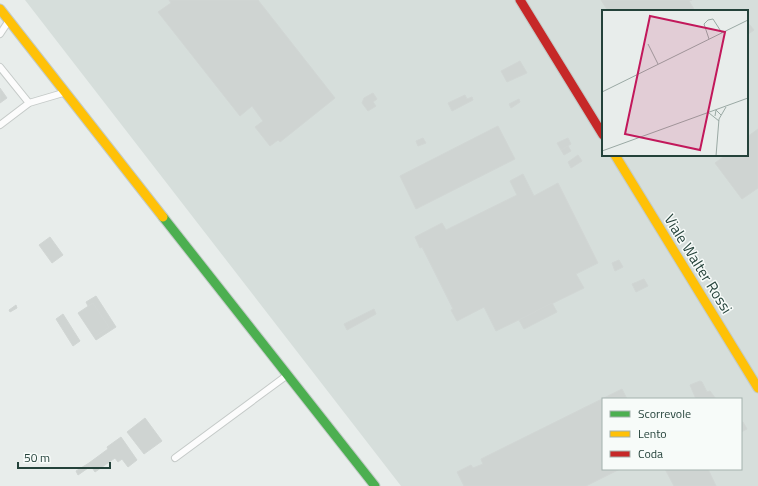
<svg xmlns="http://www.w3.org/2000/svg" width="758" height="486" font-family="'Titillium Web',sans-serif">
	<rect width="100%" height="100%" fill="#e8edeb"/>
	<path fill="#d6dedb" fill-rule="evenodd" d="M25 0H758V486H401ZM603 11H747V155H603ZM603 399H741V469H603Z"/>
	<g fill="#cfd4d2" stroke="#d1d6d4">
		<path d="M169 0H258L335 98 280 142 278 140 270 146 255 127 263 121 252 106 240 116 158 12 171 3Z"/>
		<path d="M601 0H692L689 1 695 11H608Z"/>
		<path d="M749 24 754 30 747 35V26Z"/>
		<path d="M520 61 527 73 507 82 501 71Z"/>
		<path d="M0 88 7 98 0 103Z"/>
		<path d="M373 93 377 99 373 102 376 106 368 111 362 103 364 98Z"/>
		<path d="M465 95 467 99 472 97 473 100 452 111 448 103Z"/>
		<path d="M519 99 520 102 511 108 509 104Z"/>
		<path d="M498 126 515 159 416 209 400 176Z"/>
		<path d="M758 129V188L742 199 715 163 726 155H747V140L748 139 747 137Z"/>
		<path d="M423 138 426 143 418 146 416 141Z"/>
		<path d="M568 138 571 144 561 150 557 143Z"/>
		<path d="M568 146 571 151 564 155 561 150Z"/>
		<path d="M578 155 582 161 571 168 568 162Z"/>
		<path d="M523 174 534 196 558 183 598 263 576 274 584 288 496 331 484 307 457 321 451 310 453 309 422 247 420 248 415 237 442 223 446 230 517 195 510 181Z"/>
		<path d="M50 237 63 255 52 263 39 245Z"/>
		<path d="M619 260 623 267 615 271 612 263Z"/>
		<path d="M644 279 648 286 636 292 632 284Z"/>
		<path d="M96 296 116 327 96 340 94 337 109 327 93 303 88 306 86 302Z"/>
		<path d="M93 303 109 327 94 337 78 313Z"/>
		<path d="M552 303 557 312 524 329 519 320Z"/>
		<path d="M16 305 17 308 10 312 9 310Z"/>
		<path d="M374 309 376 314 347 330 344 324Z"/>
		<path d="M63 314 80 341 73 346 56 319Z"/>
		<path d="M700 381 702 382 707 392 710 391 716 399H696L690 385Z"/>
		<path d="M622 389 627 399H603V469H620L586 486H464L457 472 471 465 473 468 483 464 481 459Z"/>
		<path d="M145 418 162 441 144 454 127 432Z"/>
		<path d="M741 422H743L747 429 741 432Z"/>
		<path d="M121 437 137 460 128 467 122 459 118 462 115 458 95 472 89 463 108 449 107 447Z"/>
		<path d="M89 463 91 466 78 475 76 471Z"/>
		<path d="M665 469H708L716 486H674Z"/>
	</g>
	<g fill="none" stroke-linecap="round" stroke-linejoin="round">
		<g stroke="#c5cac8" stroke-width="8">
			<g id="lane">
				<path d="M0 34 8 22"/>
				<path d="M0 67 29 103"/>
				<path d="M0 125 29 103 63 93"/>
				<path d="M175 458 286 376"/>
			</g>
		</g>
		<g stroke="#c3cbc8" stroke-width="11">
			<path id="fast" d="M163 217 375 486"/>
		</g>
		<g stroke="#c3cbc8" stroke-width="11">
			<g id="slow">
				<path d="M0 9 163 217"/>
				<path d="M615 155 758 388"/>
			</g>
		</g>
		<g stroke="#c3cbc8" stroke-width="11">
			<path id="jam" d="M520 0 603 135"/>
		</g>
		<use href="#lane" stroke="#fcfcfc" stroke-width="6"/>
		<use href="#fast" stroke="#4caf50" stroke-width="9"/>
		<use href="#slow" stroke="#ffc107" stroke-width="9"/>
		<use href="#jam" stroke="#c62828" stroke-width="9"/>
	</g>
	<g text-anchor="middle" stroke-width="3" stroke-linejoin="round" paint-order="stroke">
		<g font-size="15" fill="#24423a" stroke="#f7fbf9">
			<text transform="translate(698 264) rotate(58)" y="5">Viale Walter Rossi</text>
		</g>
	</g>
	<g transform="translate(602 10)">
		<rect width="146" height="146" fill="#e8edeb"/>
		<path fill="none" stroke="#9aa9a4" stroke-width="1" d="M107 29 102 14 106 10 111 9 120 23M46 34 56 54M0 82 146 10M107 103 117 111M113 106 114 100 119 105M0 141 146 88M114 146 117 109 124 97"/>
		<path fill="#c2185b" fill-opacity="0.15" stroke="#c2185b" stroke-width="2" d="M48 6 123 22 98 140 23 124Z"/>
		<rect width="146" height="146" fill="none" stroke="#24423a" stroke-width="2"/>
	</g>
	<rect x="602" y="398" width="140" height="72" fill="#f7fbf9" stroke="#a3b1ad"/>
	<rect x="610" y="411" width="20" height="6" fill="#4caf50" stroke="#a3b1ad"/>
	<text x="638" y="418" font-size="12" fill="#24423a">Scorrevole</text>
	<rect x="610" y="431" width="20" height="6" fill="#ffc107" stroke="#a3b1ad"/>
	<text x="638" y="438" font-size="12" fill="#24423a">Lento</text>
	<rect x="610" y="451" width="20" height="6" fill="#c62828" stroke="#a3b1ad"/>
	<text x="638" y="458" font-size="12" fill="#24423a">Coda</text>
	<path d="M18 462v6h92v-6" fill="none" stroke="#24423a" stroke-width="2"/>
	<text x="24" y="462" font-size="12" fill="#24423a" stroke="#f7fbf9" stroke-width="3" paint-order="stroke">50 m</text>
</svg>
